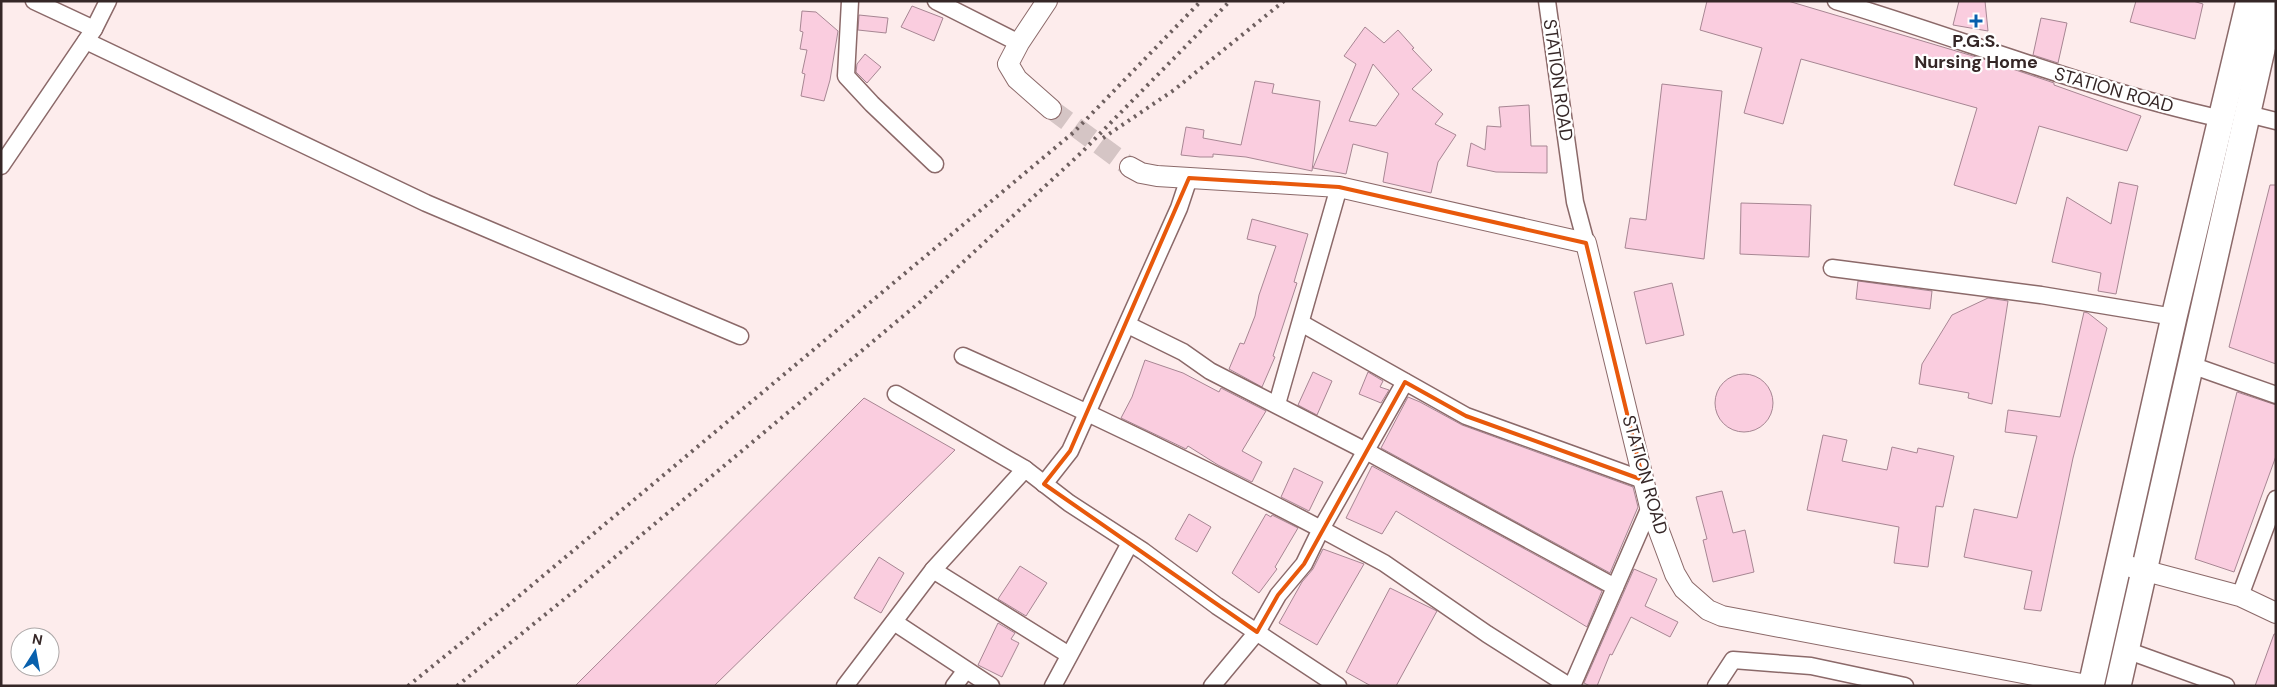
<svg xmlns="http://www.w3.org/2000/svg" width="2277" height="687" font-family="'DM Sans',sans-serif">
	<rect width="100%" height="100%" fill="#fdecec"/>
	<g fill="#facddf" stroke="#a78693" fill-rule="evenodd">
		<path d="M1707 1H1788L1983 59 2054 83V85L2141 116 2127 151 2039 126 2016 204 1954 185 1977 108 1801 59 1783 124 1744 113 1762 48 1700 30Z"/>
		<path d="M1959 1H1985L1988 31 1953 25Z"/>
		<path d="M2136 1H2193L2203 4 2195 39 2130 22Z"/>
		<path d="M912 6 943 18 934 41 901 27Z"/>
		<path d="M802 11 816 12 838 31 830 80 824 101 801 96 805 74 802 73 807 50 800 49 803 32 800 31Z"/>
		<path d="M859 15 888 18 886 33 858 30Z"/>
		<path d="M2041 18 2067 23 2058 63 2033 55Z"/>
		<path d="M1365 27 1384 43 1398 30 1414 48 1412 49 1432 70 1412 89 1443 114 1435 124 1456 135 1438 162 1431 193 1383 182 1388 153 1353 144 1346 174 1313 168 1356 64 1344 56ZM1373 64 1399 94 1376 126 1349 121Z"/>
		<path d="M865 54 881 67 867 83 856 72 857 64Z"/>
		<path d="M1255 81 1274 84 1272 93 1320 101 1312 171 1246 157 1213 154V157H1200L1181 155 1186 127 1204 130 1203 138 1241 145Z"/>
		<path d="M1662 84 1722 91 1704 259 1625 248 1630 218 1646 220Z"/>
		<path d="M1529 105 1531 146H1547V173L1496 172 1467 166 1471 143 1485 150 1487 126 1501 127 1499 107Z"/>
		<path d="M2119 182 2138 186 2116 294 2098 291 2101 273 2052 262 2067 197 2111 224Z"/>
		<path d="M2270 185H2276V364L2229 347Z"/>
		<path d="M1741 203 1811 205 1809 257 1740 254Z"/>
		<path d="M1252 219 1308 234 1294 282 1297 283 1273 356 1275 357 1262 387 1229 369 1240 343 1244 344 1255 316 1259 295 1276 246 1247 239Z"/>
		<path d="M1858 281 1932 291 1930 309 1856 299Z"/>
		<path d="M1672 283 1684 335 1646 344 1634 292Z"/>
		<path d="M1988 298 2008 301 1992 404 1968 398 1969 393 1919 384 1922 364 1952 315Z"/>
		<path d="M2084 312 2088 313 2107 328 2073 458 2041 611 2024 609 2032 571 1964 557 1974 509 2017 518 2037 436 2005 432 2008 410 2060 417Z"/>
		<path d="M1145 360 1183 373 1219 392 1221 388 1266 411 1242 451 1262 462 1252 482 1218 465 1188 446 1186 449 1121 418 1132 397Z"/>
		<path d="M1313 372 1332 381 1317 415 1298 405Z"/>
		<path d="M1368 372 1383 381 1380 387 1389 390 1381 403 1359 394Z"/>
		<circle cx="1744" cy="403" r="29"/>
		<path d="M2237 392 2276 405V456L2234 572 2195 559Z"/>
		<path d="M1408 397 1420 402 1462 425 1633 487 1638 507 1610 573 1381 448Z"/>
		<path d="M864 398 955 450 714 686H575Z"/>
		<path d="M1823 435 1847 440 1842 461 1887 470 1892 447 1917 453 1918 448 1954 456 1943 507 1936 506 1928 567 1894 563 1899 527 1807 510Z"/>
		<path d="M1372 466 1602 591 1587 627 1396 511 1382 534 1346 518Z"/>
		<path d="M1294 468 1323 482 1309 511 1281 497Z"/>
		<path d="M1722 491 1733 533 1745 530 1754 572 1713 582 1703 540 1707 539 1696 497Z"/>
		<path d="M1189 514 1211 527 1197 552 1175 539Z"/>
		<path d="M1266 514 1271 517 1272 515 1298 528 1275 567 1277 569 1259 593 1232 573Z"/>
		<path d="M1323 549 1364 564 1317 645 1279 623 1302 582 1313 569Z"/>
		<path d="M879 557 904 573 881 613 854 598Z"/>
		<path d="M1020 566 1047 583 1026 616 998 599Z"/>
		<path d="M1634 569 1657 579 1645 606 1678 622 1670 637 1631 617 1612 655 1610 654 1597 686H1590L1584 683Z"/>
		<path d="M1390 588 1437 611 1396 686H1371L1346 672Z"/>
		<path d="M998 623 1015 633 1011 639 1019 643 1002 677 978 665Z"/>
		<path d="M2274 634H2276V686H2255Z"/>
	</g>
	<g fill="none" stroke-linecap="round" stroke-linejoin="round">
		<path stroke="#d5c5c5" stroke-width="20" stroke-dasharray="20 10" stroke-linecap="butt" d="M1051 109 1130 167"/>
		<g stroke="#8b6969" stroke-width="19">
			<g id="minor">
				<path d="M34 1 94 29 108 1"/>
				<path d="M850 1 846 76 872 104 935 164"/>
				<path d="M936 1 1019 43"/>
				<path d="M1547 1 1575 202 1586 243"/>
				<path d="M1836 1C1965 40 2091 90 2222 119"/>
				<path d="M86 41 426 203 740 336"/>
				<path d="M2248 114 2276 121"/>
				<path d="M1 166 94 29"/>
				<path d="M1832 268 2041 295 2174 317"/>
				<path d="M1301 323 1466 416 1643 480"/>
				<path d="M1128 325 1183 352 1210 371 1366 451 1615 587"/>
				<path d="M963 356C1084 410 1203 467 1321 529L1405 382"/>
				<path d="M2191 365 2276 395"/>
				<path d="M896 394 1025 469"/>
				<path d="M1277 404 1339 187"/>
				<path d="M1044 484 1070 451 1179 208 1189 178"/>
				<path d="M933 570 1069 655"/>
				<path d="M2240 596 2276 499"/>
				<path d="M894 622 991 686"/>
				<path d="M2126 650 2226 686"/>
				<path d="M845 686 933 570 1025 469 1069 503 1143 551 1217 606 1338 686"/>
				<path d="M954 686 966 670"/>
				<path d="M1053 686 1130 543"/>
				<path d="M1212 686 1257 632 1278 595 1304 564 1321 529 1384 563 1487 634 1569 686"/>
				<path d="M1572 686 1650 507"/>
				<path d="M1716 686 1733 660 1811 666 1905 686"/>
			</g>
		</g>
		<g stroke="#8b6969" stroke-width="22">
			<g id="tertiary">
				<path d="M1047 1 1019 43 1008 64 1017 79 1051 109"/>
				<path d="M1130 167 1141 173 1157 176 1339 187 1586 243 1650 507 1675 574 1684 589 1708 610 1722 616 2092 686"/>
				<path d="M2120 564 2240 596 2276 613"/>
			</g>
		</g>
		<g stroke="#8b6969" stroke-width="28">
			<g id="primary">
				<path d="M2091 686 2174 317 2249 1"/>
				<path d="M2118 686 2273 1"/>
			</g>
		</g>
		<use href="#minor" stroke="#fff" stroke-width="16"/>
		<use href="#tertiary" stroke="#fff" stroke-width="20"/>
		<use href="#primary" stroke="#fff" stroke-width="25"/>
		<g stroke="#6e5f5f" stroke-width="4" stroke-dasharray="2.5 5" stroke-linecap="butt">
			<path d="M1103 138 1174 90 1284 1"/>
			<path d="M408 686 507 606 1074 132 1201 1"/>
			<path d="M457 686 578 588 920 302 1082 152 1230 1"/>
		</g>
	</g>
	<path fill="none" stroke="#e8590c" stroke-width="4" stroke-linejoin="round" d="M1189 178 1339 187 1586 243 1643 480 1466 416 1405 382 1304 564 1278 595 1257 632 1044 484 1070 451Z"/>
	<path fill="#0860ad" stroke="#fff" stroke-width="2" d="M1973.5 13.5h5v5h5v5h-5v5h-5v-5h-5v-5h5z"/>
	<g text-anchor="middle" stroke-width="4.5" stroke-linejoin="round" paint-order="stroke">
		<g font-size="18" font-weight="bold" fill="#352727" stroke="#fff">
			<text x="1976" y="47">P.G.S.<tspan x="1976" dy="21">Nursing Home</tspan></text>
		</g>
		<g font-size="18" fill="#352727" stroke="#fff">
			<text transform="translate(1558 80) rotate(82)" y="6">STATION ROAD</text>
			<text transform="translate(2114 90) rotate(16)" y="6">STATION ROAD</text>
			<text transform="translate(1645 475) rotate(74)" y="6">STATION ROAD</text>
		</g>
	</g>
	<rect width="2277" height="687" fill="none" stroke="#352727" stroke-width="5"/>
	<g transform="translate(35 652) rotate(11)"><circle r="24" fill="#ffffff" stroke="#aea9a9"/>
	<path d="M0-4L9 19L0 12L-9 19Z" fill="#0860ad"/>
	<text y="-8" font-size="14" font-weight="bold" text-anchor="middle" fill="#352727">N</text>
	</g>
</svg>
